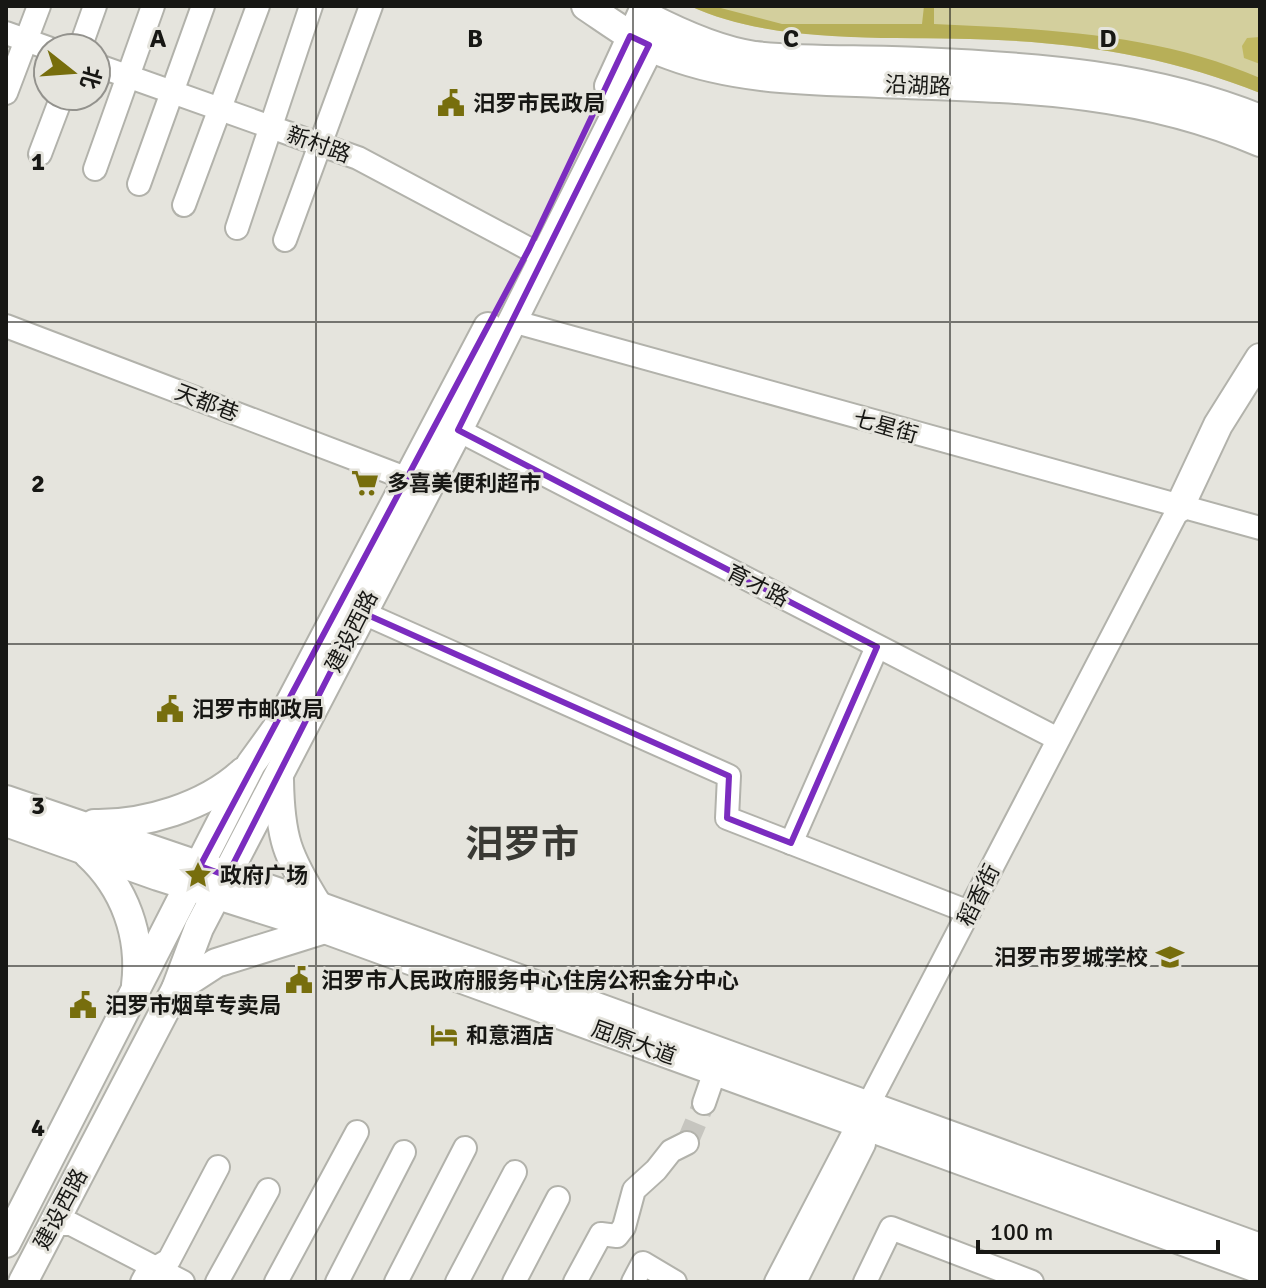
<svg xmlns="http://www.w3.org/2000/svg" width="1266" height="1288" font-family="Signika,'Noto Sans SC',sans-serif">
	<rect width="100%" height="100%" fill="#e5e4dd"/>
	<path fill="#d3cf9d" d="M690 6H1260V93C1176 59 1088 44 998 40 900 35 780 47 690 6Z"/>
	<path fill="#b7af58" d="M690 6H713L782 24H922L924 6H934V24C1044 29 1157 33 1260 78V93C1176 59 1088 44 998 40 901 35 779 47 690 6Z"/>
	<path fill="#c1b962" d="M1260 37V64L1244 58 1242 46 1247 38Z"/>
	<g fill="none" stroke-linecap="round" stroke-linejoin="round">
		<path stroke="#c6c5bf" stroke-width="22" stroke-dasharray="22 11" stroke-linecap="butt" d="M687 1143 704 1103"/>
		<g stroke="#b2b2ab" stroke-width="26">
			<g id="minor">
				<path d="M6 33 48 48"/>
				<path d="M80 48 95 6"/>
				<path d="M96 65 358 158 529 249"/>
				<path d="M6 93 39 6"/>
				<path d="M40 154 62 96"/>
				<path d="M95 169 153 6"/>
				<path d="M139 184 203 6"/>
				<path d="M184 205 258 6"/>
				<path d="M237 228 311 6"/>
				<path d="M285 240 371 6"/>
				<path d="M512 321 1260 528"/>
				<path d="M6 326 408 479"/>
				<path d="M458 430 1058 739"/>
				<path d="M361 612 729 776 727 818 969 912"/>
				<path d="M791 843 877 647"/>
				<path d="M704 1103 715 1071"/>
				<path d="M52 1224H71L183 1282"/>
				<path d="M142 1282 147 1273 169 1260 218 1167"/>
				<path d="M217 1282 268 1190"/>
				<path d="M276 1282 357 1132"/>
				<path d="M337 1282 404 1152"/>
				<path d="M396 1282 465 1148"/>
				<path d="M457 1282 515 1172"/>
				<path d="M514 1282 558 1198"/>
				<path d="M575 1282 601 1234 617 1236 624 1227 634 1190 656 1170 671 1151 687 1143"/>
				<path d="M633 1282 643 1263 675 1282"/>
				<path d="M776 1282 1179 508"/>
				<path d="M795 1282 864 1144"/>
				<path d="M865 1282 891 1228 1032 1282"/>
			</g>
		</g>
		<g stroke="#b2b2ab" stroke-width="32">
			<g id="major">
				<path d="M586 6C613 24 639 44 670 55 737 80 808 80 879 83 1011 88 1136 88 1260 142"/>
				<path d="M646 16C679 33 718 51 755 56 809 62 865 59 919 62 1036 67 1151 75 1260 119"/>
				<path d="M609 86 642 14"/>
				<path d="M1179 508 1218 425 1260 358"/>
				<path d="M279 780C280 838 287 856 318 906"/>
				<path d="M6 800 318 906 1260 1248"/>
				<path d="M6 822 158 876 325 929 1260 1269"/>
				<path d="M94 824C144 825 205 807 243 772"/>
				<path d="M88 854C125 888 142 936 136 985"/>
				<path d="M176 989 216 963 325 929"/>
				<path d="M6 1243 251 764 277 728 488 327"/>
				<path d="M23 1282 176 989 199 928 458 430 661 24"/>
			</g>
		</g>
		<use href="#minor" stroke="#fff" stroke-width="22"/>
		<use href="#major" stroke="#fff" stroke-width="28"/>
	</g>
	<path fill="none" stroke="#7b2cbf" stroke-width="6" stroke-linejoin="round" d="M630 36 649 45 458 430 877 647 791 843 727 818 729 776 361 612 227 876 200 866 529 249Z"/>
	<path fill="none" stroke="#171714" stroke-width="2" stroke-opacity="0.55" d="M316 6V1282M633 6V1282M950 6V1282M6 322H1260M6 644H1260M6 966H1260"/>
	<defs>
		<g id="civic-bare" transform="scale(2.16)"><path d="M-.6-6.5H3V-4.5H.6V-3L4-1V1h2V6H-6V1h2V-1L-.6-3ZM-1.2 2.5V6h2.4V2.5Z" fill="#776e0d" stroke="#e5e4dd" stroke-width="2.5" paint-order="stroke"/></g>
		<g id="supermarket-bare" transform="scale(2.16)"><path d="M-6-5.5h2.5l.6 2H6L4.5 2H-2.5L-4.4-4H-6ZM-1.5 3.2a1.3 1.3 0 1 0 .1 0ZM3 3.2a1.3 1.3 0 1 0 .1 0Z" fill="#776e0d" stroke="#e5e4dd" stroke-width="2.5" paint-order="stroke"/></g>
		<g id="sight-bare" transform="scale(2.16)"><path d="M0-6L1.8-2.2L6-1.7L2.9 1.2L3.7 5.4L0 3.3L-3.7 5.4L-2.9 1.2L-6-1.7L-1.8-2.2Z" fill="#776e0d" stroke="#e5e4dd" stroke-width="2.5" paint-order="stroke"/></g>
		<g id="school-bare" transform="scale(2.16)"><path d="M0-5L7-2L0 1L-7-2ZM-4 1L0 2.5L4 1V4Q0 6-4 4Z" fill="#776e0d" stroke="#e5e4dd" stroke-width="2.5" paint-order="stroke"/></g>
		<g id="hotel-bare" transform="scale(2.16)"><path d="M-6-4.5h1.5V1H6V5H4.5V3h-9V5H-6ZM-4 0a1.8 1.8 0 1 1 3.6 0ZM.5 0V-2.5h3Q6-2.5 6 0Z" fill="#776e0d" stroke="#e5e4dd" stroke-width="2.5" paint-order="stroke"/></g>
	</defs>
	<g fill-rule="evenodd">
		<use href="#civic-bare" x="451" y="103"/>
		<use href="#supermarket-bare" x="365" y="483"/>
		<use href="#civic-bare" x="170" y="709"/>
		<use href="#sight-bare" x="198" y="875"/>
		<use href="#school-bare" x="1170" y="957"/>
		<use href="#civic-bare" x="299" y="980"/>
		<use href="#civic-bare" x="83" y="1005"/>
		<use href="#hotel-bare" x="444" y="1035"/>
	</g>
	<g text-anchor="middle" stroke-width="6" stroke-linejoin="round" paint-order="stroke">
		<g font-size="22" fill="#171714" stroke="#e5e4dd">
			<text transform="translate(918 85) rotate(2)" y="8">沿湖路</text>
			<text transform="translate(319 144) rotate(20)" y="8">新村路</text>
			<text transform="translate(207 402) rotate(21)" y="8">天都巷</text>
			<text transform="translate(886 426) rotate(16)" y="8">七星街</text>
			<text transform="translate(758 585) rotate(27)" y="8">育才路</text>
			<text transform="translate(351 631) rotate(-63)" y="8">建设西路</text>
			<text transform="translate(978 895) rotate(-63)" y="8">稻香街</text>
			<text transform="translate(634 1042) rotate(20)" y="8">屈原大道</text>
			<text transform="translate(60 1209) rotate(-62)" y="8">建设西路</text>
		</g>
		<g font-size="22" font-weight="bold" fill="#171714" stroke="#e5e4dd" text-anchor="start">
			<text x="473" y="111">汨罗市民政局</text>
			<text x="387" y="491">多喜美便利超市</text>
			<text x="192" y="717">汨罗市邮政局</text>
			<text x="220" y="883">政府广场</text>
			<text x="1148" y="965" text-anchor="end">汨罗市罗城学校</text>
			<text x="321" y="988">汨罗市人民政府服务中心住房公积金分中心</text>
			<text x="105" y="1013">汨罗市烟草专卖局</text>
			<text x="466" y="1043">和意酒店</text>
		</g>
		<g font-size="38" font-weight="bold" fill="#393934" stroke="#e5e4dd">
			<text x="522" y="857">汨罗市</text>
		</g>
	</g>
	<g font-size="26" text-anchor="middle" font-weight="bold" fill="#171714" stroke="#e5e4dd" stroke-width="6" stroke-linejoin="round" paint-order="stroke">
		<text x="158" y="47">A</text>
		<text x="475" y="47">B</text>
		<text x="791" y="47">C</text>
		<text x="1108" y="47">D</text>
		<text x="38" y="170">1</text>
		<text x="38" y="492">2</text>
		<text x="38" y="814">3</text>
		<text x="38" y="1136">4</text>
	</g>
	<rect width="1266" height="1288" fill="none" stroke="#171714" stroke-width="16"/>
	<g transform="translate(72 72) rotate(107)"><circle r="38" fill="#e5e4dd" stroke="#93928d" stroke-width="2"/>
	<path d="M0-6L14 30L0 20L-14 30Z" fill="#776e0d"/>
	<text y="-12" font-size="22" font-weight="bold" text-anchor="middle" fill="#171714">北</text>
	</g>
	<path d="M978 1240v12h240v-12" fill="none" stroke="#171714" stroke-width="4"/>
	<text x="990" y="1240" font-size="24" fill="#171714" stroke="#e5e4dd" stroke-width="6" paint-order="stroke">100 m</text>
</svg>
